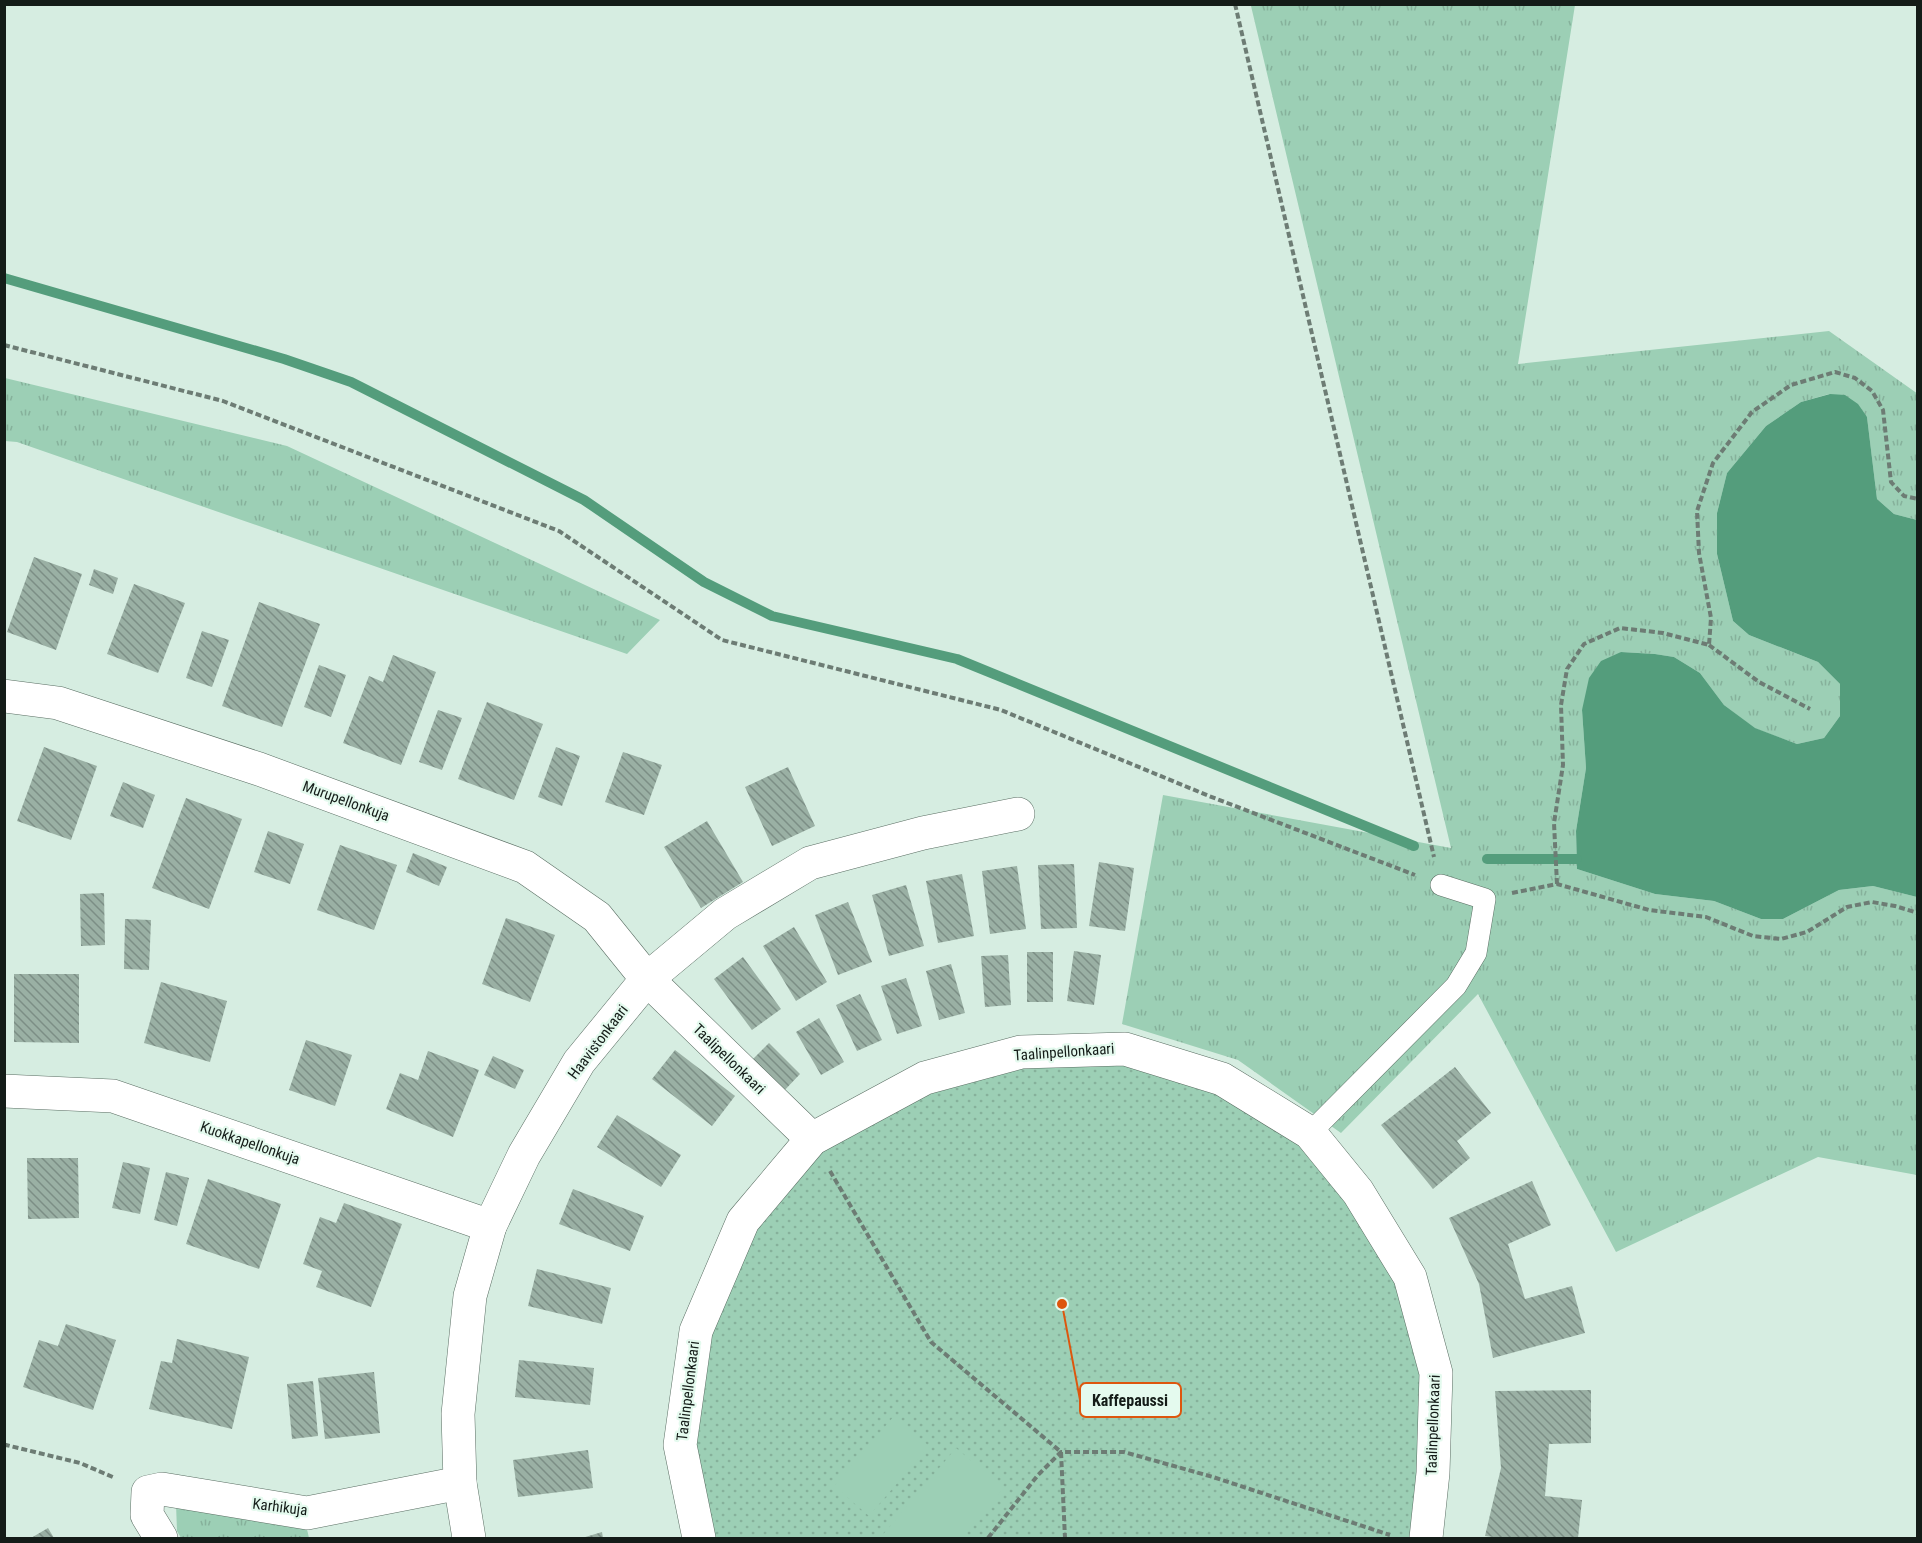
<svg xmlns="http://www.w3.org/2000/svg" width="1922" height="1543" font-family="'Roboto Condensed',sans-serif">
	<defs>
		<pattern id="grass-tufts" width="24" height="20" patternUnits="userSpaceOnUse" patternTransform="scale(1.5)"><rect width="24" height="20" fill="#9ccfb5"/><path d="M3 7l-1-3M5 7V3M7 7l1-3M15 17l-1-3M17 17v-4M19 17l1-3" fill="none" stroke="#86b19b"/></pattern>
		<pattern id="park-dots" width="8" height="8" patternUnits="userSpaceOnUse" patternTransform="scale(1.5)"><rect width="8" height="8" fill="#9ccfb5"/><path d="M2 2h.1M6 6h.1" fill="none" stroke="#86b19b" stroke-width="1.8" stroke-linecap="round"/></pattern>
		<pattern id="building-back-hatch" width="6" height="6" patternUnits="userSpaceOnUse" patternTransform="scale(1.5)"><rect width="6" height="6" fill="#9ab0a4"/><path d="M-1 5l2 2M0 0l6 6M5-1l2 2" fill="none" stroke="#7c8e85"/></pattern>
	</defs>
	<rect width="100%" height="100%" fill="#d6ede1"/>
	<g fill="url(#grass-tufts)">
		<path d="M1254 4 1575 5 1518 364 1829 331 1918 394 1917 520 1894 514 1877 499 1867 417 1829 394 1801 402 1766 426 1727 473 1717 513V554L1733 621 1749 635 1818 662 1840 684V716L1824 738 1797 744 1754 728 1724 705 1700 673 1674 657 1655 654 1621 652 1582 710 1586 768 1576 831 1577 869 1655 894 1714 901 1761 919H1783L1839 890 1873 886 1917 897V1175L1818 1157 1616 1252 1478 994 1341 1133 1238 1060 1122 1024 1163 795 1451 848 1251 6Z"/>
		<path d="M5 378 287 446 660 620 627 654 17 442 5 441Z"/>
		<path d="M176 1504 306 1525 309 1538H181L177 1531Z"/>
	</g>
	<path fill="url(#park-dots)" d="M1021 1052 1222 1079 1358 1192 1436 1373 1426 1538H699L680 1445 696 1331 812 1139Z"/>
	<g fill="#9ccfb5">
		<path d="M894 1416 929 1446 869 1516 834 1486Z"/>
		<path d="M956 1448 1004 1488 961 1538H880Z"/>
	</g>
	<path fill="#549d7c" d="M1830 394 1845 395 1858 404 1867 417 1877 499 1894 514 1917 520V897L1873 886 1839 890 1783 919H1761L1714 901 1655 894 1577 869 1576 831 1586 768 1582 710 1589 678 1601 661 1621 652 1655 654 1674 657 1700 673 1724 705 1755 728 1797 744 1824 738 1840 716V684L1818 662 1749 635 1733 621 1717 554V513L1727 473 1766 426 1801 402Z"/>
	<g fill="none" stroke-linecap="round" stroke-linejoin="round">
		<g stroke="#549d7c" stroke-width="10">
			<path d="M4 278 284 359 351 382 584 500 704 582 772 616 957 659 1414 846"/>
			<path d="M1487 859H1577"/>
		</g>
	</g>
	<g fill="url(#building-back-hatch)">
		<path d="M34 557 82 574 56 650 7 632Z"/>
		<path d="M94 569 118 578 113 594 89 585Z"/>
		<path d="M134 584 185 603 158 673 107 654Z"/>
		<path d="M259 602 320 624 282 727 222 706Z"/>
		<path d="M202 631 229 640 212 687 186 678Z"/>
		<path d="M393 655 436 672 401 765 343 743 369 676 383 682Z"/>
		<path d="M319 665 346 675 331 717 304 707Z"/>
		<path d="M487 702 543 724 514 800 458 779Z"/>
		<path d="M438 710 462 718 442 770 419 762Z"/>
		<path d="M44 747 97 766 71 840 17 821Z"/>
		<path d="M556 747 580 756 562 806 538 797Z"/>
		<path d="M623 752 662 765 644 815 605 802Z"/>
		<path d="M788 767 815 826 772 846 745 787Z"/>
		<path d="M123 782 155 795 143 828 110 816Z"/>
		<path d="M186 798 242 819 209 909 152 888Z"/>
		<path d="M707 821 743 882 701 908 664 847Z"/>
		<path d="M268 831 304 844 290 884 254 872Z"/>
		<path d="M340 845 397 865 374 930 317 910Z"/>
		<path d="M413 853 447 867 439 886 406 872Z"/>
		<path d="M1099 862 1134 868 1125 931 1089 926Z"/>
		<path d="M1074 864 1077 928 1041 929 1038 865Z"/>
		<path d="M1017 866 1026 929 990 934 982 871Z"/>
		<path d="M962 874 974 936 938 943 926 881Z"/>
		<path d="M906 885 924 946 889 956 872 895Z"/>
		<path d="M104 893 105 945 81 946 80 894Z"/>
		<path d="M848 902 872 962 838 975 815 915Z"/>
		<path d="M506 918 555 935 530 1002 482 984Z"/>
		<path d="M125 919 151 920 149 970 124 969Z"/>
		<path d="M794 927 827 982 796 1001 763 946Z"/>
		<path d="M1074 951 1101 955 1094 1005 1067 1001Z"/>
		<rect x="1027" y="952" width="26" height="50"/>
		<path d="M1008 955 1011 1005 985 1007 981 956Z"/>
		<path d="M743 957 781 1009 752 1030 714 979Z"/>
		<path d="M951 964 965 1013 939 1020 926 971Z"/>
		<path d="M14 974H79V1043L14 1042Z"/>
		<path d="M906 978 922 1026 897 1034 881 986Z"/>
		<path d="M161 982 227 1001 210 1062 144 1043Z"/>
		<path d="M860 994 882 1040 857 1051 836 1005Z"/>
		<path d="M819 1018 844 1062 821 1075 796 1032Z"/>
		<path d="M306 1040 352 1055 335 1106 289 1090Z"/>
		<path d="M769 1043 800 1074 782 1093 751 1061Z"/>
		<path d="M675 1050 735 1096 712 1126 652 1079Z"/>
		<path d="M428 1051 479 1070 453 1137 386 1109 400 1073 418 1080Z"/>
		<path d="M493 1056 524 1070 515 1089 484 1075Z"/>
		<path d="M1455 1067 1491 1113 1457 1141 1470 1158 1433 1189 1381 1125Z"/>
		<path d="M617 1115 681 1155 661 1187 597 1147Z"/>
		<path d="M27 1158H78L79 1218 28 1219Z"/>
		<path d="M123 1162 150 1168 140 1214 112 1208Z"/>
		<path d="M166 1172 189 1178 177 1226 154 1220Z"/>
		<path d="M208 1179 281 1204 259 1269 186 1244Z"/>
		<path d="M1532 1181 1551 1225 1508 1244 1525 1299 1572 1286 1585 1333 1493 1358 1479 1284 1449 1218Z"/>
		<path d="M573 1189 644 1216 630 1251 559 1224Z"/>
		<path d="M344 1203 402 1224 371 1307 316 1287 322 1271 303 1264 320 1217 336 1223Z"/>
		<path d="M537 1269 611 1288 602 1324 528 1306Z"/>
		<path d="M66 1324 116 1340 93 1410 23 1387 39 1340 58 1346Z"/>
		<path d="M177 1339 249 1357 232 1429 149 1409 161 1361 172 1363Z"/>
		<path d="M519 1360 594 1368 590 1405 515 1397Z"/>
		<path d="M374 1372 380 1433 325 1439 318 1378Z"/>
		<path d="M313 1381 318 1436 292 1439 287 1384Z"/>
		<path d="M1591 1390V1443L1549 1444 1545 1496 1582 1500 1578 1538H1501L1485 1536 1501 1468 1495 1391Z"/>
		<path d="M588 1450 593 1488 518 1497 513 1460Z"/>
		<path d="M48 1528 54 1538H31Z"/>
		<path d="M602 1532 603 1538H582Z"/>
	</g>
	<g fill="none" stroke-linecap="round" stroke-linejoin="round">
		<g stroke="#5a6e63" stroke-width="22">
			<path id="service" d="M1310 1133 1456 986 1476 953 1485 899 1441 885"/>
		</g>
		<g stroke="#5a6e63" stroke-width="34">
			<g id="minor">
				<path d="M4 696 58 703 259 769 525 867 597 917 647 979 812 1139"/>
				<path d="M4 1091 113 1096 490 1226"/>
				<path d="M161 1538 147 1515 148 1492 162 1489 307 1513 460 1483"/>
				<path d="M469 1538 460 1483 458 1414 470 1296 490 1226 524 1155 579 1062 647 979 725 914 810 863 923 833 1018 814"/>
				<path d="M699 1538 680 1445 696 1331 743 1221 812 1139 925 1078 1021 1052 1125 1049 1222 1079 1310 1133 1358 1192 1410 1277 1436 1373 1433 1473 1426 1538"/>
			</g>
		</g>
		<g stroke="#6d7c74" stroke-width="4" stroke-dasharray="6 3" stroke-linecap="butt">
			<path d="M1235 4 1434 857"/>
			<path d="M4 345 223 401 559 531 722 640 1001 710 1209 796 1415 875"/>
			<path d="M1709 645 1759 682 1810 709"/>
			<path d="M1557 884 1554 823 1563 765 1561 705 1567 669 1584 644 1620 628 1663 633 1709 645 1711 618 1699 553 1697 511 1713 463 1752 412 1791 385 1835 372 1855 378 1872 391 1883 410 1891 482 1904 496 1918 499"/>
			<path d="M1512 893 1557 884 1649 910 1706 917 1753 936 1781 939 1807 932 1847 907 1872 902 1895 906 1918 913"/>
			<path d="M830 1171 931 1342 1061 1452 1065 1538"/>
			<path d="M4 1446 6 1445 80 1463 115 1478"/>
			<path d="M988 1538 1038 1475 1061 1452H1124L1213 1477 1390 1535"/>
		</g>
		<use href="#service" stroke="#fff" stroke-width="21"/>
		<use href="#minor" stroke="#fff" stroke-width="33"/>
	</g>
	<g text-anchor="middle" stroke-width="4.5" stroke-linejoin="round" paint-order="stroke">
		<g font-size="15" fill="#141c18" stroke="#e4faee">
			<text transform="translate(346 801) rotate(20)" y="5">Murupellonkuja</text>
			<text transform="translate(598 1042) rotate(-53)" y="5">Haavistonkaari</text>
			<text transform="translate(1064 1052) rotate(-4)" y="5">Taalinpellonkaari</text>
			<text transform="translate(729 1059) rotate(44)" y="5">Taalipellonkaari</text>
			<text transform="translate(250 1143) rotate(19)" y="5">Kuokkapellonkuja</text>
			<text transform="translate(688 1391) rotate(-83)" y="5">Taalinpellonkaari</text>
			<text transform="translate(1433 1425) rotate(-88)" y="5">Taalinpellonkaari</text>
			<text transform="translate(280 1507) rotate(7)" y="5">Karhikuja</text>
		</g>
	</g>
	<path fill="none" stroke="#dd560d" stroke-width="2" d="M1062 1304L1080 1400"/>
	<circle fill="#dd560d" stroke="#e4faee" stroke-width="2" cx="1062" cy="1304" r="6"/>
	<rect fill="#e4faee" stroke="#dd560d" stroke-width="2" x="1080" y="1383" width="101" height="34" rx="6"/>
	<g font-size="16" text-anchor="middle" font-weight="bold" fill="#141c18">
		<text x="1130" y="1406">Kaffepaussi</text>
	</g>
	<rect width="1922" height="1543" fill="none" stroke="#141c18" stroke-width="12"/>
</svg>
